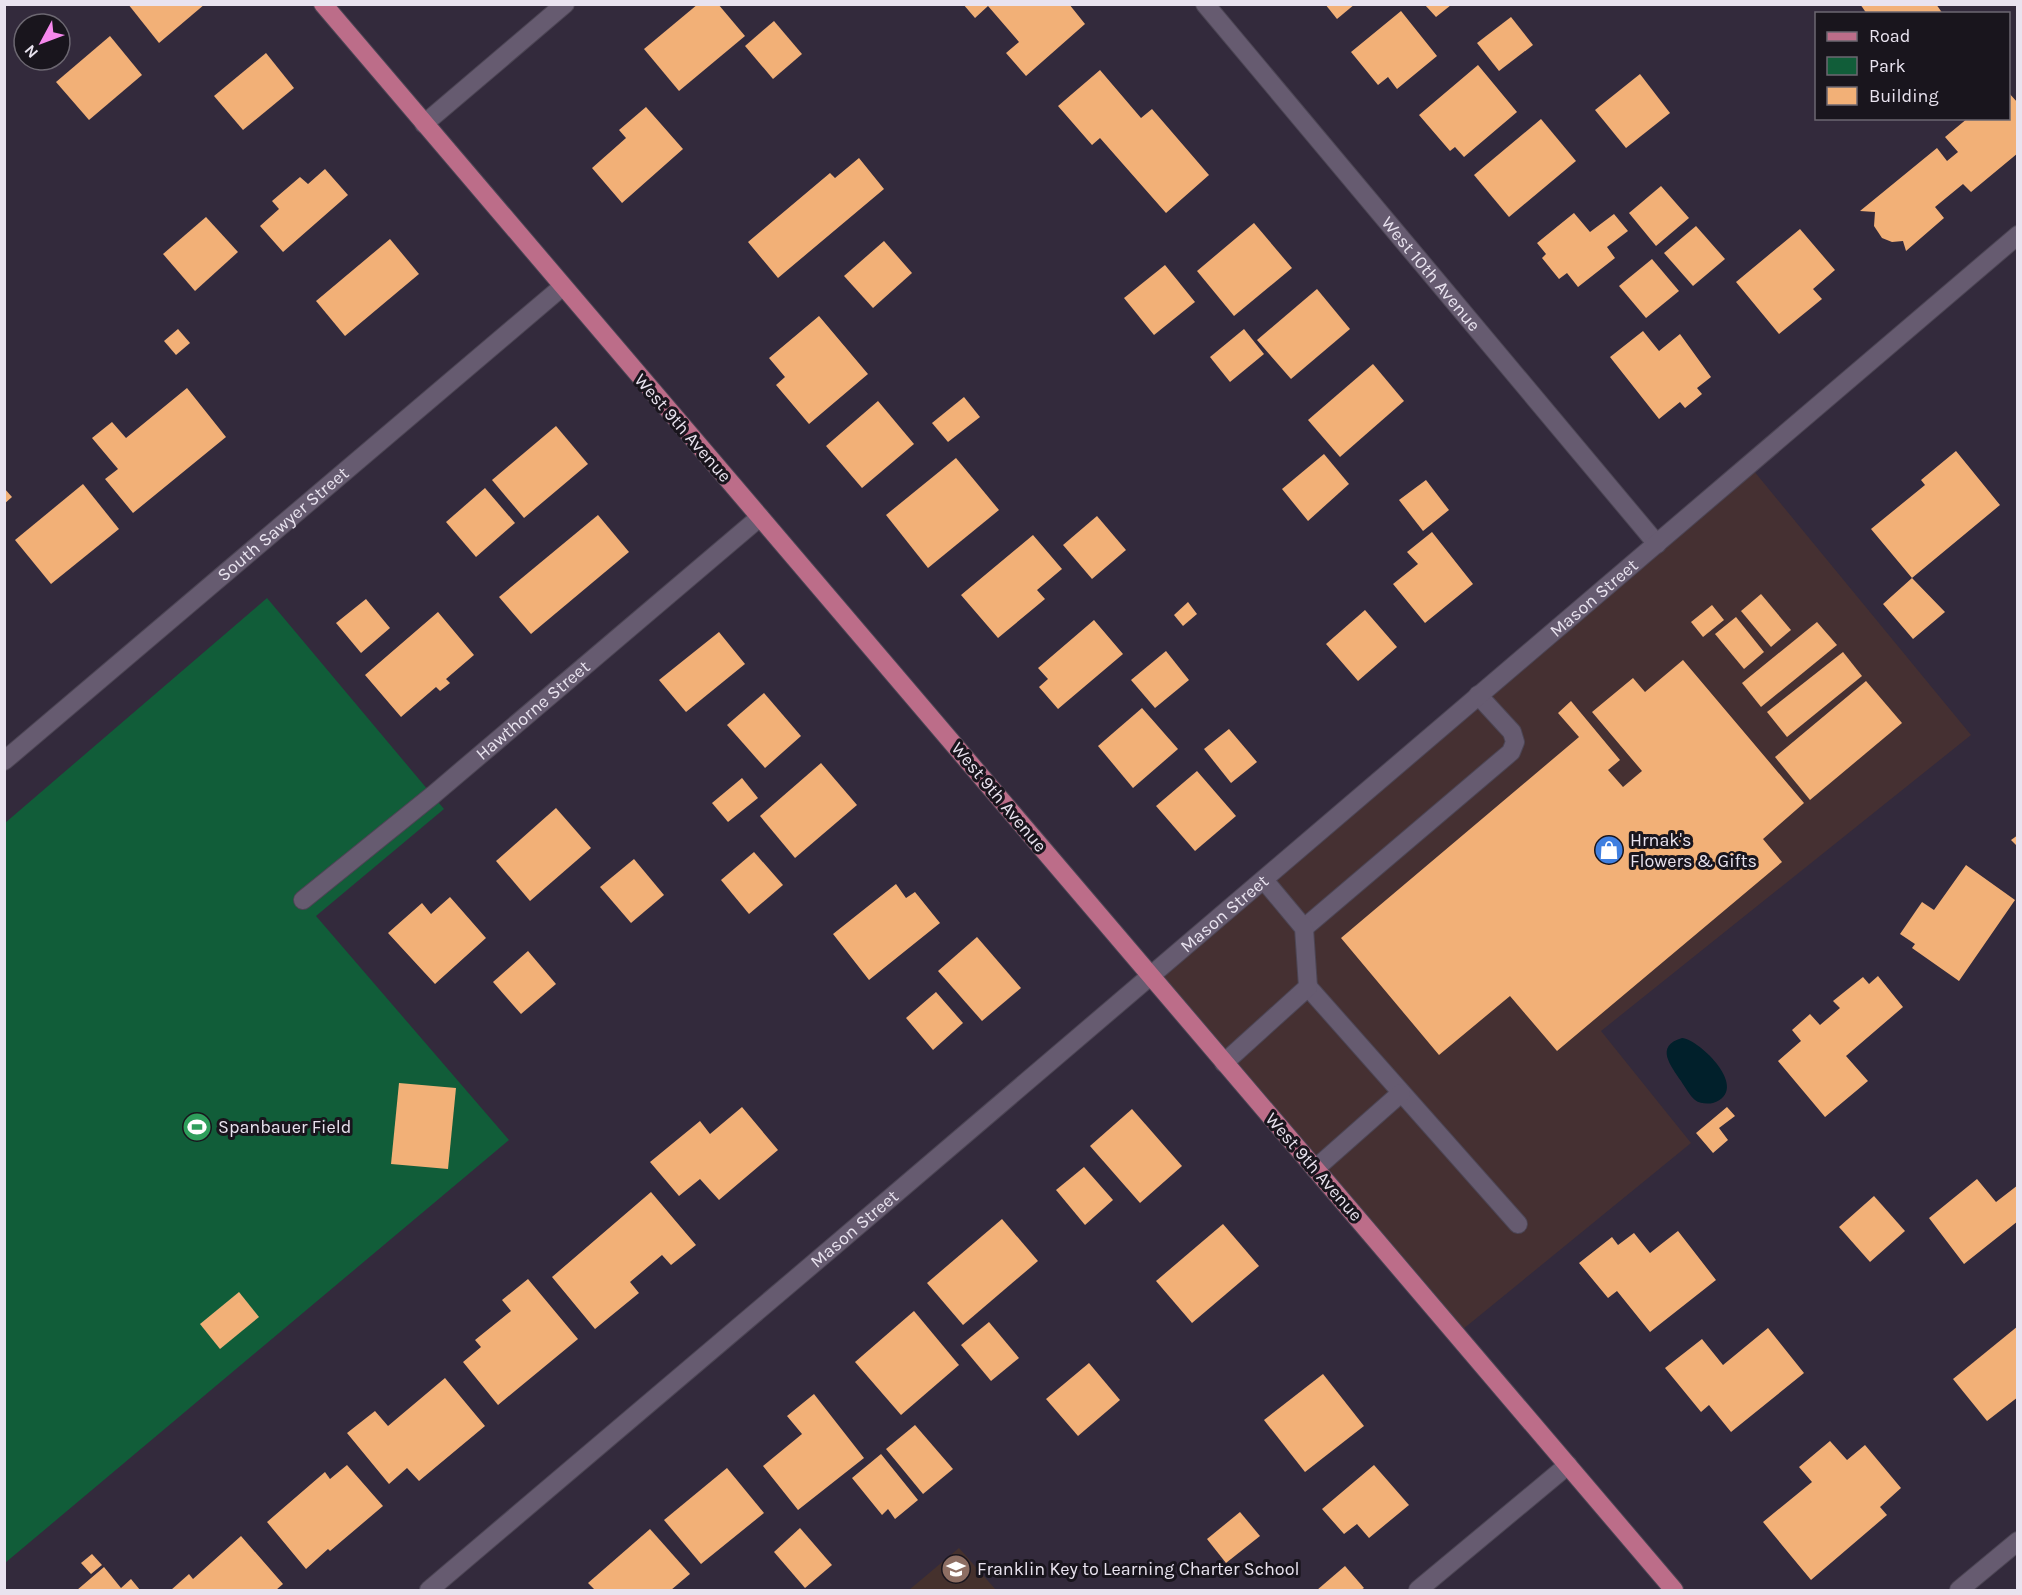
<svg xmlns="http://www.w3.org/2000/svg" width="2022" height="1595" font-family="Karla,sans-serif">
	<rect width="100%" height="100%" fill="#332a3c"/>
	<path fill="#453032" d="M1749 465 1971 735 1601 1031 1691 1143 1457 1334 1152 977Z"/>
	<path fill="#45312d" d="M959 1548 996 1590H909Z"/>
	<path fill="#115d39" d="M267 598 444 809 316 916 509 1140 5 1563V823Z"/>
	<path fill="#01202b" d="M1682 1038C1699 1039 1752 1090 1713 1103 1708 1104 1700 1104 1695 1100 1690 1096 1685 1087 1681 1081 1671 1066 1654 1046 1682 1038Z"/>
	<g fill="#f2b077">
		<path d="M128 4H205L159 43Z"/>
		<path d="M698 4H718L745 36 679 91 644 49Z"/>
		<path d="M963 4H1069L1085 24 1026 76 1006 53 1019 42 988 6 975 18Z"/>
		<path d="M1325 4H1355L1337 19Z"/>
		<path d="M1860 4H1936L1943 14H1867Z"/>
		<path d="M1425 5H1451L1436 17Z"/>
		<path d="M1401 11 1437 56 1397 89 1388 77 1378 85 1351 52Z"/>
		<path d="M1511 17 1533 45 1499 71 1477 43Z"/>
		<path d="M774 21 802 54 773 79 745 46Z"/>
		<path d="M110 36 142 75 89 120 56 82Z"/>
		<path d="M266 53 294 88 243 130 214 96Z"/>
		<path d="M1478 65 1517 112 1464 157 1455 147 1450 151 1419 115Z"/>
		<path d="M1100 70 1141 118 1152 109 1209 175 1166 213 1100 138 1092 145 1058 106Z"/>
		<path d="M1640 74 1670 113 1626 148 1595 110Z"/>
		<path d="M2008 92 2018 103V153L1971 192 1963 184 1935 207 1944 218 1906 251 1903 241 1892 242 1882 238 1874 226 1875 212 1860 211 1937 148 1947 161 1958 152 1945 137 1968 118H2008Z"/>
		<path d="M646 107 683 149 622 203 592 168 626 138 619 130Z"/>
		<path d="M1541 119 1576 161 1509 217 1474 175Z"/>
		<path d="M859 158 884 189 778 278 748 242 830 173 835 178Z"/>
		<path d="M325 169 348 195 283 252 260 226 279 209 272 201 300 177 308 184Z"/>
		<path d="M1661 186 1689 218 1656 246 1629 213Z"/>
		<path d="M1574 213 1590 232 1614 214 1628 231 1607 247 1615 258 1578 287 1567 273 1559 279 1542 258 1546 254 1537 243Z"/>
		<path d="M206 217 238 252 195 291 163 254Z"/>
		<path d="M1254 223 1292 268 1234 316 1197 271Z"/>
		<path d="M1696 226 1725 259 1693 286 1664 253Z"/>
		<path d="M1800 229 1835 270 1813 289 1822 299 1779 334 1736 282Z"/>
		<path d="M390 239 419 274 345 336 316 301Z"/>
		<path d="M884 241 912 273 873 308 844 276Z"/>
		<path d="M1652 259 1679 291 1646 318 1619 286Z"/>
		<path d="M1165 265 1195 302 1154 335 1124 298Z"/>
		<path d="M1317 289 1350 329 1291 379 1257 340Z"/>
		<path d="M819 316 868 374 809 424 776 385 785 377 769 358Z"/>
		<path d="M178 329 190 343 176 355 164 341Z"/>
		<path d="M1244 329 1264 354 1230 382 1210 357Z"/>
		<path d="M1643 331 1659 351 1680 334 1711 377 1697 388 1702 394 1685 408 1680 402 1659 419 1610 357Z"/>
		<path d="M1373 364 1404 401 1340 457 1308 420Z"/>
		<path d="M187 388 226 437 133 513 105 479 118 469 92 438 112 422 126 438Z"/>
		<path d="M964 397 980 417 948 442 932 423Z"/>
		<path d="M878 401 914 444 862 488 826 446Z"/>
		<path d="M556 426 588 464 524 518 492 480Z"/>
		<path d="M1956 451 2000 505 1912 578 1945 612 1913 639 1883 604 1912 578 1871 529 1925 485 1921 480Z"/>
		<path d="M1324 454 1349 484 1308 521 1282 489Z"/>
		<path d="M956 458 999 510 928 568 886 515Z"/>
		<path d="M1426 480 1449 510 1423 531 1399 500Z"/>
		<path d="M83 484 119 529 51 584 15 540Z"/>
		<path d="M4 488 12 497 4 504Z"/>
		<path d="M485 488 515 523 476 557 446 522Z"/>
		<path d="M598 515 629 552 531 634 499 597Z"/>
		<path d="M1097 516 1126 550 1092 579 1063 545Z"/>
		<path d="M1432 532 1473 584 1425 623 1393 584 1418 564 1407 552Z"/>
		<path d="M1033 535 1062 569 1037 590 1045 599 998 638 961 595Z"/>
		<path d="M1761 594 1791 630 1771 647 1741 611Z"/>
		<path d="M366 599 390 628 361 653 336 623Z"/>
		<path d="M1188 602 1197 614 1183 626 1174 615Z"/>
		<path d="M1712 605 1724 620 1703 637 1691 622Z"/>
		<path d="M1365 610 1397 647 1358 681 1326 644Z"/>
		<path d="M438 612 474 655 446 679 450 683 440 691 436 687 401 717 365 675Z"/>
		<path d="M1736 617 1764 652 1744 669 1715 634Z"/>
		<path d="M1094 620 1123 654 1058 709 1039 687 1048 679 1038 668Z"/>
		<path d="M1817 622 1837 645 1761 707 1742 683Z"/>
		<path d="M719 632 745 664 686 712 659 680Z"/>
		<path d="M1166 651 1189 680 1155 708 1131 680Z"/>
		<path d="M1843 652 1862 676 1787 737 1767 712Z"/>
		<path d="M1683 660 1804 803 1763 839 1782 862 1557 1051 1510 996 1439 1055 1341 938 1579 737 1558 713 1571 701 1620 760 1608 770 1623 787 1642 771 1592 712 1633 678 1645 692Z"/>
		<path d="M1866 681 1902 723 1810 800 1775 757Z"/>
		<path d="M764 693 801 736 765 768 727 725Z"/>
		<path d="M1142 708 1178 749 1133 788 1098 746Z"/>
		<path d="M1229 729 1257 762 1231 783 1204 749Z"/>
		<path d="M821 763 857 805 795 858 760 816Z"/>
		<path d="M1197 771 1236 816 1195 851 1156 806Z"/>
		<path d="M742 778 758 798 728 822 712 803Z"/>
		<path d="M556 808 591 848 530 901 496 861Z"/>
		<path d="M2018 835V847L2011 840Z"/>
		<path d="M754 852 783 885 749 914 721 880Z"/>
		<path d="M634 859 664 895 631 923 600 887Z"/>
		<path d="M1966 865 2015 900 1959 981 1912 948 1915 944 1900 934 1922 902 1934 910Z"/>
		<path d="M896 884 906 898 915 892 940 923 869 980 833 934Z"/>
		<path d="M450 897 486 938 435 984 388 933 422 903 431 914Z"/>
		<path d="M977 937 1021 988 982 1021 938 971Z"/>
		<path d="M528 951 556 984 521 1014 493 982Z"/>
		<path d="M1878 976 1903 1007 1846 1056 1868 1081 1825 1117 1778 1061 1801 1041 1792 1030 1810 1014 1820 1025 1840 1008 1833 1001 1863 977 1869 984Z"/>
		<path d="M936 992 963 1023 933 1050 906 1018Z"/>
		<path d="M399 1083 456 1088 448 1169 391 1164Z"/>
		<path d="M742 1107 778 1150 719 1200 700 1179 679 1196 650 1162 700 1121 710 1134Z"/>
		<path d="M1727 1107 1735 1116 1719 1128 1728 1140 1713 1153 1696 1133Z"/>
		<path d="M1132 1109 1182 1166 1140 1203 1090 1146Z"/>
		<path d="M1084 1167 1113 1200 1085 1225 1056 1190Z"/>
		<path d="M1977 1179 1996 1202 2018 1185V1221L1964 1264 1929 1218Z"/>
		<path d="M651 1192 696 1245 671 1265 662 1255 630 1282 639 1293 595 1329 552 1277Z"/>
		<path d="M1874 1196 1905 1231 1870 1262 1839 1227Z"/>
		<path d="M1002 1219 1038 1261 963 1325 927 1283Z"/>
		<path d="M1223 1224 1259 1266 1192 1323 1156 1281Z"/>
		<path d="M1678 1231 1716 1280 1650 1332 1617 1291 1608 1298 1579 1263 1612 1237 1618 1245 1634 1233 1650 1253Z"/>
		<path d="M528 1279 578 1339 498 1405 463 1362 481 1347 475 1340 511 1311 502 1300Z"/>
		<path d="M239 1292 259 1317 220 1349 200 1324Z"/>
		<path d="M914 1311 959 1365 901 1415 855 1362Z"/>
		<path d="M989 1322 1019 1358 991 1381 961 1345Z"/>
		<path d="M2018 1326V1397L1987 1421 1953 1379Z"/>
		<path d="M1768 1328 1804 1373 1731 1432 1709 1405 1701 1412 1665 1368 1702 1339 1723 1365Z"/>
		<path d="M1089 1363 1120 1400 1078 1436 1046 1399Z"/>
		<path d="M1323 1374 1364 1426 1305 1472 1264 1420Z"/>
		<path d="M445 1378 485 1426 419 1481 407 1468 389 1484 347 1433 375 1411 388 1426Z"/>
		<path d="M814 1394 864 1458 798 1510 763 1466 802 1434 787 1416Z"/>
		<path d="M915 1425 953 1469 923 1494 886 1449Z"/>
		<path d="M1830 1441 1847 1460 1865 1445 1901 1488 1880 1507 1887 1515 1811 1580 1763 1522 1812 1482 1799 1467Z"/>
		<path d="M881 1454 918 1500 895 1519 888 1509 882 1515 852 1478Z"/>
		<path d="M347 1465 383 1506 330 1551 328 1549 306 1569 267 1522 325 1472 330 1479Z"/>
		<path d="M1374 1465 1409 1505 1369 1538 1357 1524 1344 1534 1322 1509Z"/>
		<path d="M727 1468 764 1513 701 1564 664 1520Z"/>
		<path d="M1240 1512 1260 1536 1226 1563 1207 1539Z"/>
		<path d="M800 1528 832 1565 805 1588 774 1552Z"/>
		<path d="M650 1529 690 1574 671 1590H595L588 1583Z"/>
		<path d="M241 1536 283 1584 276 1590H171L189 1574 193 1579Z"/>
		<path d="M92 1554 102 1565 91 1574 81 1563Z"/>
		<path d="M1345 1566 1364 1588 1361 1590H1317Z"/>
		<path d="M104 1567 121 1588 131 1579 140 1590H77Z"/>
	</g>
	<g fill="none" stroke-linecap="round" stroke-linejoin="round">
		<g stroke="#4c4554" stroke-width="20">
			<g id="minor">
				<path id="s1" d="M1205 4 1657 544"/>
				<path d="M424 124 565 4"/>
				<path id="s2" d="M4 761 562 287"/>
				<path id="s3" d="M303 900 433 795 760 517"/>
				<path d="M1304 928 1511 752 1515 742 1512 732 1478 695"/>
				<path d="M1308 987 1518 1224"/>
				<path d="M1224 1063 1308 987 1304 928 1264 880"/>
				<path d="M1315 1169 1401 1093"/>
				<path id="s4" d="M429 1590C960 1140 1489 688 2018 235"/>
				<path d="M1418 1590 1568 1465"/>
				<path d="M1959 1590 2018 1541"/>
			</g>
		</g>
		<g stroke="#4c4554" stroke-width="20">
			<path id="major" d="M323 4 1674 1590"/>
		</g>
		<use href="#minor" stroke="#665b70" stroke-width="18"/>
		<use href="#major" stroke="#bc6d89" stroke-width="18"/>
	</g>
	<defs>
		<g id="shop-disc" transform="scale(1.5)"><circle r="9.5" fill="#3f7fe0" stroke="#19151d"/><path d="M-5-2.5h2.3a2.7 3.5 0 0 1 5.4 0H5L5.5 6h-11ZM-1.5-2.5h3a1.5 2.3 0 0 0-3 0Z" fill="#fff"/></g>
		<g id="stadium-disc" transform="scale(1.5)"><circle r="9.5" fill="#2e9e5b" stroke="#19151d"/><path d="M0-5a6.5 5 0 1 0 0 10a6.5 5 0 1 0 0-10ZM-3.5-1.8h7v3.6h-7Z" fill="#fff"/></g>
		<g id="school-disc" transform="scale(1.5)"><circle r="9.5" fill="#8d6e63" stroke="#19151d"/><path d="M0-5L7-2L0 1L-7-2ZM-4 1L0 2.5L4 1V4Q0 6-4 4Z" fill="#fff"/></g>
	</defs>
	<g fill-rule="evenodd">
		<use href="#shop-disc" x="1609" y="850"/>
		<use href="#stadium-disc" x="197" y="1127"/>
		<use href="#school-disc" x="956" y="1569"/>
	</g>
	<g text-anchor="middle" stroke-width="6" stroke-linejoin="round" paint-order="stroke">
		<g font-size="18" fill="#e9e3ef" stroke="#19151d">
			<text dy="6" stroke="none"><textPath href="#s1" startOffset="352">West 10th Avenue</textPath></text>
			<text transform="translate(683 428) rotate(49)" y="6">West 9th Avenue</text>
			<text dy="6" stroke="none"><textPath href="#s2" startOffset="366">South Sawyer Street</textPath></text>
			<text dy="6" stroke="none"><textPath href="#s4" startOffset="1530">Mason Street</textPath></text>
			<text dy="6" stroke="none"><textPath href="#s3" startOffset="298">Hawthorne Street</textPath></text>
			<text transform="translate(999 797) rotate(50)" y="6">West 9th Avenue</text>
			<text dy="6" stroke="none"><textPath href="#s4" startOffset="1044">Mason Street</textPath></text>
			<text transform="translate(1314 1167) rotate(49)" y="6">West 9th Avenue</text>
			<text dy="6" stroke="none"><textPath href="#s4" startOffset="558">Mason Street</textPath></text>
		</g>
		<g font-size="18" fill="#e9e3ef" stroke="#19151d" text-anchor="start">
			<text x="1630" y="846">Hrnak's<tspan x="1630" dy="21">Flowers &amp; Gifts</tspan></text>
			<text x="218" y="1133">Spanbauer Field</text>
			<text x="977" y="1575">Franklin Key to Learning Charter School</text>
		</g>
	</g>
	<rect width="2022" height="1595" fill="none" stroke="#e9e3ef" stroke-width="12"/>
	<rect x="1815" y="12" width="195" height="108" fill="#19151d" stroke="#6c6771" stroke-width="1.5"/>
	<rect x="1827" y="32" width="30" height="9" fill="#bc6d89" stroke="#6c6771" stroke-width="1.5"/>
	<text x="1869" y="42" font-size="18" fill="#e9e3ef">Road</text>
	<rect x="1827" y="57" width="30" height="18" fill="#115d39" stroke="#6c6771" stroke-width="1.5"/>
	<text x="1869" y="72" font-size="18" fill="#e9e3ef">Park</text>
	<rect x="1827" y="87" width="30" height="18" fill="#f2b077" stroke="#6c6771" stroke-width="1.5"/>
	<text x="1869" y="102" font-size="18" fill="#e9e3ef">Building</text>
	<g transform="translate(42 42) rotate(229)"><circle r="28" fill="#19151d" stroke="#6c6771" stroke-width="1.5"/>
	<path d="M0-4.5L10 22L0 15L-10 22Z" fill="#f688ed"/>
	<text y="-9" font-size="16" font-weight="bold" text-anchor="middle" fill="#e9e3ef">N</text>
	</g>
</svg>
